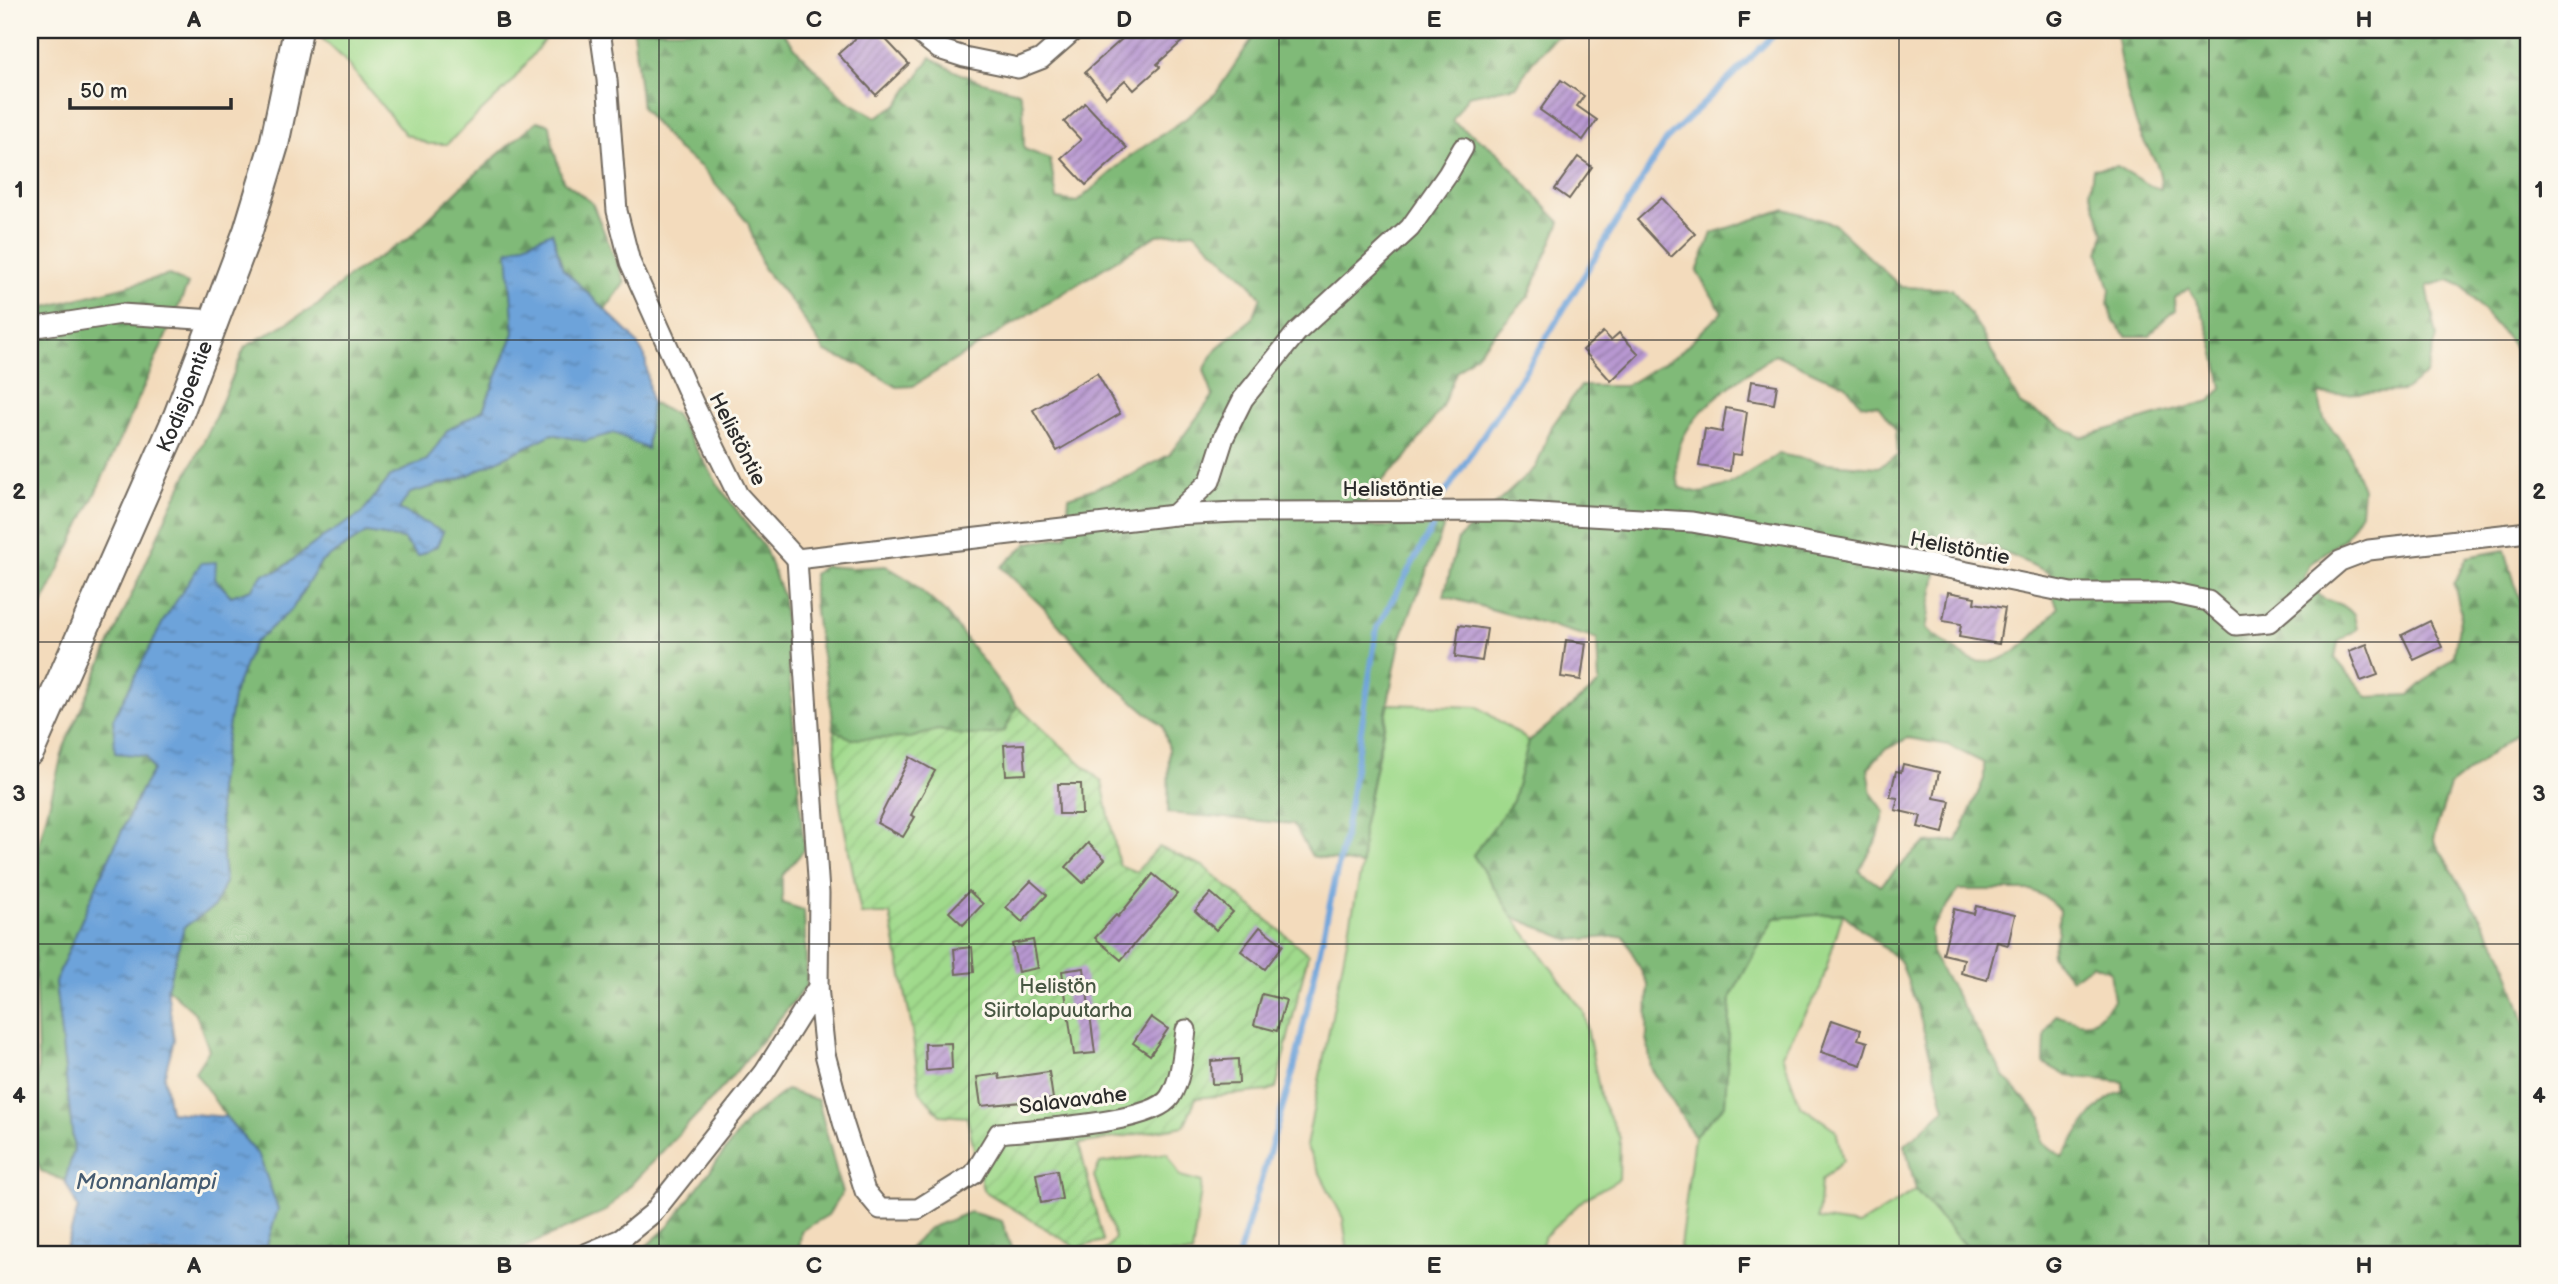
<svg xmlns="http://www.w3.org/2000/svg" width="2558" height="1284" font-family="'Balsamiq Sans',sans-serif">
	<defs>
		<pattern id="forest-firs" width="22" height="20" patternUnits="userSpaceOnUse" patternTransform="scale(1.75)"><rect width="22" height="20" fill="#80ba78"/><path d="M5 1l3.5 6h-7zM16 11l3.5 6h-7z" fill="#699763"/></pattern>
		<pattern id="garden-furrows" width="10" height="10" patternUnits="userSpaceOnUse" patternTransform="scale(1.75)"><rect width="10" height="10" fill="#a0da8c"/><path d="M-1 1l2-2M0 10L10 0M9 11l2-2" fill="none" stroke="#8abb79"/></pattern>
		<pattern id="water-ripples" width="26" height="14" patternUnits="userSpaceOnUse" patternTransform="scale(1.75)"><rect width="26" height="14" fill="#6da3da"/><path d="M2 4q2-2 4 0t4 0M15 11q2-2 4 0t4 0" fill="none" stroke="#5a85b1"/></pattern>
		<pattern id="building-hatch" width="6" height="6" patternUnits="userSpaceOnUse" patternTransform="scale(1.75)"><rect width="6" height="6" fill="#b898d1"/><path d="M-1 1l2-2M0 6l6-6M5 7l2-2" fill="none" stroke="#967caa"/></pattern>
	</defs>
	<rect width="100%" height="100%" fill="#fbf7ec"/>
	<filter id="ink" filterUnits="userSpaceOnUse"><feTurbulence type="fractalNoise" baseFrequency=".0143" numOctaves="2"/><feDisplacementMap in="SourceGraphic" scale="14" xChannelSelector="R" yChannelSelector="G"/><feConvolveMatrix kernelMatrix="1 2 1 2 8 2 1 2 1" color-interpolation-filters="sRGB"/></filter>
	<filter id="wash" filterUnits="userSpaceOnUse"><feTurbulence type="fractalNoise" baseFrequency=".00686" numOctaves="4" result="noise"/><feDisplacementMap in="SourceGraphic" scale="28" xChannelSelector="R" yChannelSelector="G"/><feGaussianBlur stdDeviation="1.57" result="paint"/><feColorMatrix in="noise" values="0 0 0 0 0 0 0 0 0 0 0 0 0 0 0 0 0 1.4 0 .05"/><feComposite in="paint" operator="in"/></filter>
	<g filter="url(#wash)">
		<rect width="100%" height="100%" fill="#f3dbbc"/>
		<g fill="#a0da8c" stroke="#66825c" stroke-width="2">
			<path d="M313 30H552L511 83 447 144H428L405 134 343 58Z"/>
			<path d="M1389 704 1478 707 1529 741 1513 801 1473 855 1513 917 1584 1012 1601 1100 1620 1138 1619 1179 1584 1199 1544 1237 1540 1254H1348L1343 1218 1306 1146 1362 865 1363 828Z"/>
			<path d="M1843 913 1820 989 1782 1054 1800 1105 1836 1130 1843 1161 1821 1181 1818 1219 1859 1225 1916 1190 1972 1254H1686L1680 1247 1694 1136 1725 1104 1731 996 1774 918Z"/>
			<path d="M1167 1153 1180 1176 1202 1182 1192 1254H1097L1107 1249 1115 1238 1094 1176 1100 1163Z"/>
		</g>
		<g fill="url(#forest-firs)" stroke="#567252" stroke-width="2" fill-rule="evenodd">
			<path d="M30 30H38L32 129 34 199 30 224Z"/>
			<path d="M633 30H781L801 55 846 100 876 117 898 104 931 57C957 76 988 84 1019 92L1023 104 1024 149 1050 159 1057 199 1077 202 1130 156 1185 119 1216 93 1258 30H1589L1555 37 1532 62 1517 86 1468 96 1452 121C1468 133 1487 142 1501 156 1522 178 1539 202 1560 222L1529 296 1476 354 1456 372 1441 409 1405 459 1374 488 1352 527 1444 526 1401 637 1363 828 1362 865 1312 856 1293 824 1168 813 1169 749 1163 726 1103 676 1043 607 1001 567 1028 543 1066 536 1069 497 1130 476 1169 455 1213 396 1204 370 1217 348 1253 318 1261 297 1246 279 1194 232 1157 235 913 386 897 387 860 365 825 352 795 306 763 268 748 223 701 167 677 149 642 108Z"/>
			<path d="M2116 30H2528V376L2514 346 2462 286 2449 280 2427 286 2437 337 2426 375 2403 391 2318 395 2324 419 2347 448 2363 489 2361 512 2345 538 2310 564 2304 578 2322 598 2341 605 2354 614 2357 629 2338 642 2335 658 2368 697 2409 695 2454 656 2461 613 2454 584 2467 557 2505 550 2528 628V695L2516 734 2450 786 2433 839 2503 955 2528 1031V1254H1972L1916 1190 1905 1145 1945 1109 1918 1010 1901 962 1842 913 1774 918 1731 996 1725 1105 1694 1136 1651 1068 1647 1037 1648 985 1624 936 1570 940 1513 917 1473 855 1513 801 1529 741 1599 684 1597 639 1444 596 1458 539 1536 467 1552 426 1581 386H1625L1678 354 1722 312 1697 272 1712 233 1785 209 1834 224 1901 287 1952 289 1978 326 2020 404 2081 437 2210 401 2222 388C2216 354 2208 316 2189 288L2175 298V310L2159 324 2150 336H2126L2114 322 2108 305 2110 289 2099 253 2104 233 2090 191 2093 169 2117 166 2151 186 2161 189C2161 160 2150 157 2140 133 2127 100 2120 65 2116 30ZM1775 354 1822 376 1845 384 1861 404 1878 406 1896 430 1898 455 1878 467 1826 463 1779 454 1728 485 1701 493 1680 488C1658 426 1734 384 1775 354ZM1943 535 1990 546 2050 573 2054 598 2058 608C2037 632 2012 668 1975 661 1966 660 1935 635 1926 629ZM1908 738 1948 745 1984 763V779L1957 841 1926 843 1912 854 1880 886 1859 871 1878 837 1885 812 1872 794 1868 768 1884 750ZM1959 890H2031L2047 898 2059 910 2058 932 2051 955 2071 979 2092 964 2110 971 2114 1000C2090 1029 2089 1025 2055 1015L2045 1034 2044 1063 2067 1076 2123 1082V1092C2095 1099 2078 1135 2062 1157L2042 1141V1118L2006 1079 1932 955 1931 929Z"/>
			<path d="M537 121 550 125 553 147 563 181 592 203 625 282 605 310 563 269 552 232 509 251 514 333 483 410 448 430 427 460 391 476 360 515 323 537 278 571 263 574 252 589 231 596 215 579 146 756 153 770 141 790 97 884 55 982 74 1149 65 1181 41 1171 35 1156 38 1061 34 941 39 844 64 747 171 506 211 427 245 347 318 305 349 276 408 239 463 185Z"/>
			<path d="M169 275 188 284C139 401 86 516 30 629V311Z"/>
			<path d="M651 403 675 414 719 486 765 549 783 597 804 850 782 876V903L804 910 807 985 725 1085 606 1211 509 1254H264L278 1209 259 1156 226 1117 195 1072 209 1050 196 1014 167 988 184 927 214 907 220 833 218 789 234 692 253 644 292 609 321 562 366 533 403 539 415 518 398 509 410 493 460 479 552 434 585 441 614 432 647 448Z"/>
			<path d="M824 566 851 568 886 566 909 580 947 614 1017 706 1004 731 988 735H963L938 730 911 738 851 739 834 730C830 678 811 626 814 574Z"/>
			<path d="M786 1090 818 1100 842 1193 828 1215 801 1231 799 1254H637L668 1227 748 1120Z"/>
			<path d="M970 1212 1002 1221 1013 1254H904L929 1228Z"/>
		</g>
		<path fill="url(#garden-furrows)" stroke="#66825c" stroke-width="2" d="M1017 706 1102 782 1119 865 1136 872 1159 847 1203 866 1308 954 1276 1088 1267 1091 1196 1098 1184 1126 1079 1144 1103 1241 1077 1248 983 1190 967 1117 940 1115 920 1092 911 1023 890 914H861L839 799 834 730 852 739 911 738 938 730 963 735H988L1005 731Z"/>
		<path fill="url(#water-ripples)" stroke="#4c6782" stroke-width="2" d="M552 232 563 269 632 336 645 356 651 403 647 449 614 433 585 441 552 434 460 479 410 493 399 509 443 532 437 546 418 556 403 539 366 533 321 562 292 609 253 644 234 692 218 789 225 882 214 907 184 927 167 988 174 1040 164 1077 170 1112 226 1117 259 1156 278 1209 264 1254H64L78 1208 65 1181 74 1149 55 982 97 884 141 790 153 770 146 756 115 753 113 719 164 620 201 563 216 562 215 579 231 596 252 589 263 574 278 571 323 537 360 515 391 476 427 460 448 430 483 410 514 333 508 251Z"/>
		<g fill="none" stroke-linecap="round" stroke-linejoin="round">
			<g stroke="#6da3da" stroke-width="6">
				<path d="M1446 492 1542 345 1666 140 1779 30"/>
				<path d="M1239 1254 1294 1069 1344 839 1377 628 1432 528"/>
			</g>
		</g>
		<g id="blocks">
			<g fill="url(#building-hatch)">
				<path d="M865 30H877L909 64 876 95 838 54Z"/>
				<path d="M1132 30H1195L1157 64 1160 67 1134 90 1125 80 1106 97 1085 72Z"/>
				<path d="M1561 80 1584 96 1577 106 1597 120 1583 140 1540 110Z"/>
				<path d="M1085 103 1127 148 1086 185 1061 158 1081 140 1064 122Z"/>
				<path d="M1578 157 1592 167 1569 199 1555 189Z"/>
				<path d="M1662 198 1695 234 1671 257 1637 220Z"/>
				<path d="M1603 332 1611 340 1619 333 1639 354 1611 381 1583 350Z"/>
				<path d="M1097 373 1120 414 1057 451 1033 410Z"/>
				<path d="M1751 381 1777 385 1774 404 1748 400Z"/>
				<path d="M1726 408 1747 412 1741 455 1732 454 1730 471 1699 466 1705 429 1722 432Z"/>
				<path d="M1948 592 1975 597 1974 603 2005 608 1999 644 1959 637 1961 624 1943 621Z"/>
				<path d="M2430 621 2442 647 2414 660 2402 635Z"/>
				<path d="M1459 625 1487 629 1482 661 1455 657Z"/>
				<path d="M1566 640 1586 643 1581 680 1561 677Z"/>
				<path d="M2367 644 2378 675 2361 681 2349 651Z"/>
				<path d="M1024 744 1026 774 1006 775 1004 745Z"/>
				<path d="M910 757 935 771 911 815 915 817 903 837 877 823Z"/>
				<path d="M1903 764 1939 772 1934 798 1950 801 1943 833 1918 827 1921 816 1895 810 1898 798 1890 797 1896 771 1901 772Z"/>
				<path d="M1058 784H1081L1082 814H1059Z"/>
				<path d="M1088 843 1105 859 1083 883 1066 867Z"/>
				<path d="M1153 874 1177 894 1121 960 1095 938 1116 915 1118 917Z"/>
				<path d="M1031 881 1047 895 1022 922 1006 907Z"/>
				<path d="M969 891 983 904 963 925 949 912Z"/>
				<path d="M1211 893 1233 912 1216 930 1195 911Z"/>
				<path d="M1976 906 2015 915 2008 945 1997 942 1987 980 1961 973 1964 959 1943 954 1954 909 1974 914Z"/>
				<path d="M1260 927 1283 945 1265 969 1241 951Z"/>
				<path d="M1033 940 1038 968 1018 972 1012 944Z"/>
				<path d="M972 947 974 972 956 974 954 949Z"/>
				<path d="M1084 968 1095 1053 1074 1055 1062 971Z"/>
				<path d="M1262 994 1286 1000 1277 1031 1254 1025Z"/>
				<path d="M1151 1017 1168 1029 1150 1055 1133 1043Z"/>
				<path d="M1832 1020 1861 1030 1858 1039 1868 1042 1861 1065 1821 1052Z"/>
				<path d="M951 1043 952 1069 926 1071 925 1044Z"/>
				<path d="M1238 1059 1239 1083 1212 1084 1211 1061Z"/>
				<path d="M1049 1072 1053 1099 981 1106 977 1077 999 1074 1000 1079Z"/>
				<path d="M1057 1170 1062 1199 1041 1203 1036 1174Z"/>
			</g>
		</g>
	</g>
	<g filter="url(#ink)">
		<use href="#blocks" fill-opacity="0" stroke="#71695e" stroke-width="2"/>
		<g fill="none" stroke-linecap="round" stroke-linejoin="round">
			<g stroke="#71695e" stroke-width="23">
				<g id="street">
					<path d="M600 30 607 80 617 211 630 262 695 407 738 495 797 559 1174 515 1236 512 1503 511 1692 522 1923 563 2071 593H2170L2208 601 2236 625 2269 622 2340 561 2369 550 2528 532"/>
					<path d="M915 30 939 49 964 57 1018 68 1041 59 1074 30"/>
					<path d="M30 328 121 314 214 320"/>
					<path d="M1174 515 1210 481 1224 437 1243 399 1297 332 1410 228 1448 174 1463 148"/>
					<path d="M818 987 825 1054 843 1122 865 1191 880 1209H918L974 1174 999 1133C1032 1129 1153 1124 1170 1097 1182 1078 1183 1052 1186 1030"/>
					<path d="M585 1254 621 1239 653 1213 764 1073 818 987 819 893 797 559"/>
				</g>
			</g>
			<g stroke="#71695e" stroke-width="32">
				<g id="secondary">
					<path id="s1" d="M30 751 178 416 248 231 274 145 298 30"/>
				</g>
			</g>
			<use href="#street" stroke="#fff" stroke-width="19"/>
			<use href="#secondary" stroke="#fff" stroke-width="28"/>
		</g>
	</g>
	<path fill="none" stroke="#2b2b2b" stroke-width="2" stroke-opacity="0.55" d="M349 30V1254M659 30V1254M969 30V1254M1279 30V1254M1589 30V1254M1899 30V1254M2209 30V1254M30 340H2528M30 642H2528M30 944H2528"/>
	<g text-anchor="middle" stroke-width="6" stroke-linejoin="round" paint-order="stroke">
		<g font-size="21" fill="#2b2b2b" stroke="#fbf7ec">
			<text dy="7" stroke="none"><textPath href="#s1" startOffset="387">Kodisjoentie</textPath></text>
			<text transform="translate(738 439) rotate(63)" y="7">Helistöntie</text>
			<text x="1393" y="496">Helistöntie</text>
			<text transform="translate(1960 548) rotate(11)" y="7">Helistöntie</text>
			<text transform="translate(1073 1100) rotate(-7)" y="7">Salavavahe</text>
		</g>
		<g font-size="21" fill="#485743" stroke="#fbf7ec">
			<text x="1058" y="993">Helistön<tspan x="1058" dy="24">Siirtolapuutarha</tspan></text>
		</g>
		<g font-size="23" font-style="italic" fill="#455b71" stroke="#fbf7ec">
			<text x="146" y="1189">Monnanlampi</text>
		</g>
	</g>
	<rect width="2558" height="1284" fill="none" stroke="#fbf7ec" stroke-width="77"/>
	<path d="M70 98v10h161v-10" fill="none" stroke="#2b2b2b" stroke-width="3.5"/>
	<text x="80" y="98" font-size="21" fill="#2b2b2b" stroke="#fbf7ec" stroke-width="5" paint-order="stroke">50 m</text>
	<rect x="38" y="38" width="2482" height="1208" fill="none" stroke="#2b2b2b" stroke-width="2.5"/>
	<g font-size="23" text-anchor="middle" font-weight="bold" fill="#2b2b2b">
		<text x="194" y="27">A</text>
		<text x="504" y="27">B</text>
		<text x="814" y="27">C</text>
		<text x="1124" y="27">D</text>
		<text x="1434" y="27">E</text>
		<text x="1744" y="27">F</text>
		<text x="2054" y="27">G</text>
		<text x="2364" y="27">H</text>
		<text x="19" y="197">1</text>
		<text x="2539" y="197">1</text>
		<text x="19" y="499">2</text>
		<text x="2539" y="499">2</text>
		<text x="19" y="801">3</text>
		<text x="2539" y="801">3</text>
		<text x="19" y="1103">4</text>
		<text x="2539" y="1103">4</text>
		<text x="194" y="1273">A</text>
		<text x="504" y="1273">B</text>
		<text x="814" y="1273">C</text>
		<text x="1124" y="1273">D</text>
		<text x="1434" y="1273">E</text>
		<text x="1744" y="1273">F</text>
		<text x="2054" y="1273">G</text>
		<text x="2364" y="1273">H</text>
	</g>
</svg>
